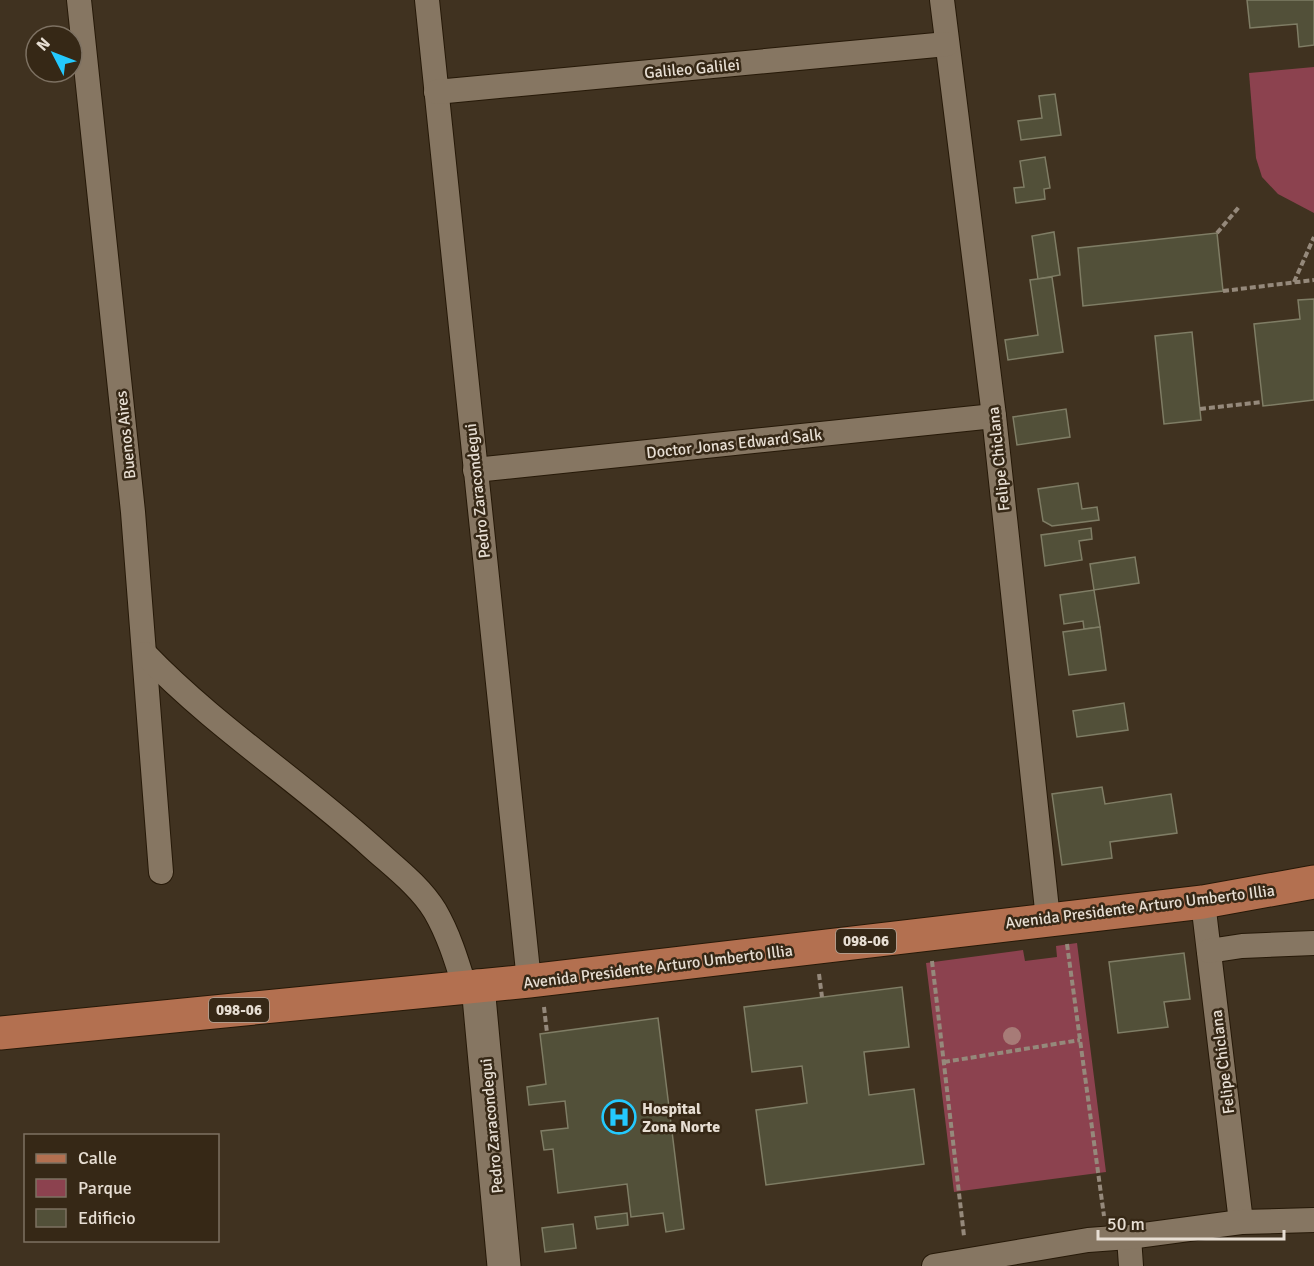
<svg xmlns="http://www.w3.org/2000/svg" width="1314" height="1266" font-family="Signika,sans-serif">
	<rect width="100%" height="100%" fill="#403220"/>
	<g fill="#8c424f">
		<path d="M1314 67V213L1278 194 1262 177 1256 158 1249 73Z"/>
		<path d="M1077 943 1106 1172 954 1192 926 963 1023 950 1025 961 1057 957 1056 946Z"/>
	</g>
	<g fill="#525039" stroke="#7f7d65" stroke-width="1.5">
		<path d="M1247 0H1314V45L1299 47 1297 24 1250 28Z"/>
		<path d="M1055 94 1061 135 1021 140 1018 121 1042 118 1039 96Z"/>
		<path d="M1045 157 1050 188 1044 189 1045 199 1016 203 1014 188 1024 187 1020 161Z"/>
		<path d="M1054 232 1060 275 1038 279 1032 236Z"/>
		<path d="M1217 233 1223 291 1083 306 1078 248Z"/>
		<path d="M1052 277 1063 352 1008 360 1005 340 1038 335 1030 280Z"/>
		<path d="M1314 299V400L1263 406 1254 324 1300 319 1298 300Z"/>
		<path d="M1192 332 1201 420 1164 424 1155 336Z"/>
		<path d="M1066 409 1070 437 1017 445 1013 417Z"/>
		<path d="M1078 483 1082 509 1097 507 1099 520 1052 526 1043 521 1038 489Z"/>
		<path d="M1091 528 1092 539 1079 541 1082 560 1045 566 1041 535Z"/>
		<path d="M1135 557 1139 583 1094 590 1090 564Z"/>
		<path d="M1094 590 1100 627 1084 629 1083 621 1064 624 1060 595Z"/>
		<path d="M1100 627 1106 670 1069 675 1063 632Z"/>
		<path d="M1124 703 1128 730 1077 737 1073 711Z"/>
		<path d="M1102 787 1105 804 1171 794 1177 833 1110 842 1112 858 1062 865 1052 794Z"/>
		<path d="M1184 953 1190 999 1164 1002 1168 1027 1118 1033 1109 962Z"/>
		<path d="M902 987 909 1047 864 1052 869 1095 914 1089 924 1164 766 1185 756 1110 807 1103 802 1066 752 1072 744 1007Z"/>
		<path d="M658 1018 684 1229 666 1232 663 1213 631 1217 627 1184 558 1193 553 1149 544 1150 541 1131 568 1128 565 1101 529 1105 527 1087 546 1084 540 1034Z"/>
		<path d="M627 1213 628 1225 597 1229 595 1217Z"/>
		<path d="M573 1224 576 1248 545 1252 542 1228Z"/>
	</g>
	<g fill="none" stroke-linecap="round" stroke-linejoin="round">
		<g stroke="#261908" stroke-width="26">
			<g id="street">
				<path d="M79 0 133 512 161 872"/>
				<path d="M427 0 529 981"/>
				<path d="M942 0 994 416 1048 919"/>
				<path d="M436 92 947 44"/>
				<path d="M475 470 994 416"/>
				<path d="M145 654C213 725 298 780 371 846 393 866 420 886 435 911 449 935 457 962 465 988"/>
				<path d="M1203 902 1241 1222"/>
				<path d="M1209 951 1242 946 1314 943"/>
				<path d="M1129 1237 1131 1266"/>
				<path d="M934 1266 1088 1240 1129 1237 1241 1222 1314 1220"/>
			</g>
		</g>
		<g stroke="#261908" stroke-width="35">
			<path id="secondary" d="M478 986 504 1266"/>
		</g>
		<g stroke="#261908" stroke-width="35">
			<path id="primary" d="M0 1033 529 981 1203 902 1314 882"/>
		</g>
		<g stroke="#95897b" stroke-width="4" stroke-dasharray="6 3" stroke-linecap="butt">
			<path d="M1217 233 1239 207"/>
			<path d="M1294 282 1314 237"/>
			<path d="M1223 291 1314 280"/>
			<path d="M1200 409 1262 402"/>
			<path d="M1067 944 1104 1216"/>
			<path d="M932 961 964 1236"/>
			<path d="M819 974 822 997"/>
			<path d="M544 1007 547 1033"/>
			<path d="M944 1062 1080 1040"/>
		</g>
		<use href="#street" stroke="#867662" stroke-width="24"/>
		<use href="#secondary" stroke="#867662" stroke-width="33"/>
		<use href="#primary" stroke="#b37050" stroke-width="33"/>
	</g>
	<circle fill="#a77b77" cx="1012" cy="1036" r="9"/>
	<defs>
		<g id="hospital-ring" transform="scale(1.725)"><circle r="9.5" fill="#362816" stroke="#24c9fe" stroke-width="1.5"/><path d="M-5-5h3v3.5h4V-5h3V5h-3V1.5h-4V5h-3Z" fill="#24c9fe"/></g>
	</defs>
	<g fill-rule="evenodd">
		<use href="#hospital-ring" x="619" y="1117"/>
	</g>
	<g text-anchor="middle" stroke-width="5" stroke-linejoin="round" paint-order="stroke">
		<g fill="#362816" stroke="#b2a79a" stroke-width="1.5">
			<rect x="836" y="929" width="60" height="24" rx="4.5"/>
			<rect x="209" y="998" width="60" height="24" rx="4.5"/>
		</g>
		<g font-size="15" font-weight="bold" fill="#e7ded3">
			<text x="866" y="946">098-06</text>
			<text x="239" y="1015">098-06</text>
		</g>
		<g font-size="16" fill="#e7ded3" stroke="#362816">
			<text transform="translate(692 68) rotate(-5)" y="6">Galileo Galilei</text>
			<text transform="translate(125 435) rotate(-96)" y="6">Buenos Aires</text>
			<text transform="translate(734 443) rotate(-6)" y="6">Doctor Jonas Edward Salk</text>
			<text transform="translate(998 459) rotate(-96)" y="6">Felipe Chiclana</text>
			<text transform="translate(477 491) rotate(-96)" y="6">Pedro Zaracondegui</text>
			<text transform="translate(1140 906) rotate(-7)" y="6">Avenida Presidente Arturo Umberto Illia</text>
			<text transform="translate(658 966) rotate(-7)" y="6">Avenida Presidente Arturo Umberto Illia</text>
			<text transform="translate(1222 1062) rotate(-97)" y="6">Felipe Chiclana</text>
			<text transform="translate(491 1126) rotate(-95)" y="6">Pedro Zaracondegui</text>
		</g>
		<g font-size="16" font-weight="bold" fill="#e7ded3" stroke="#362816" text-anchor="start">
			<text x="642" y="1114">Hospital<tspan x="642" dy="18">Zona Norte</tspan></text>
		</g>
	</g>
	<rect x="24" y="1134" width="195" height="108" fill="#362816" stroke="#7d7162" stroke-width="1.5"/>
	<rect x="36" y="1154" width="30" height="9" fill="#b37050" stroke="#7d7162" stroke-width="1.5"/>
	<text x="78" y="1164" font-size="18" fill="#e7ded3">Calle</text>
	<rect x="36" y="1179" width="30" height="18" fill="#8c424f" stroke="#7d7162" stroke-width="1.5"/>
	<text x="78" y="1194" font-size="18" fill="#e7ded3">Parque</text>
	<rect x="36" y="1209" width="30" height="18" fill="#525039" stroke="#7d7162" stroke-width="1.5"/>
	<text x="78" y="1224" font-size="18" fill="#e7ded3">Edificio</text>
	<g transform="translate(54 54) rotate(312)"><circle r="28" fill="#362816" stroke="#7d7162" stroke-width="1.5"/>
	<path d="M0-4.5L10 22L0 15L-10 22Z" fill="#24c9fe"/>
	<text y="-9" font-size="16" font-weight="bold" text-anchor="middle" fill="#e7ded3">N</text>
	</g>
	<path d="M1098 1230v9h186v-9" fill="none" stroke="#e7ded3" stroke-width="3"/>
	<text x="1107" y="1230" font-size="18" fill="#e7ded3" stroke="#362816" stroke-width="4.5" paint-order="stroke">50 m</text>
</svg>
